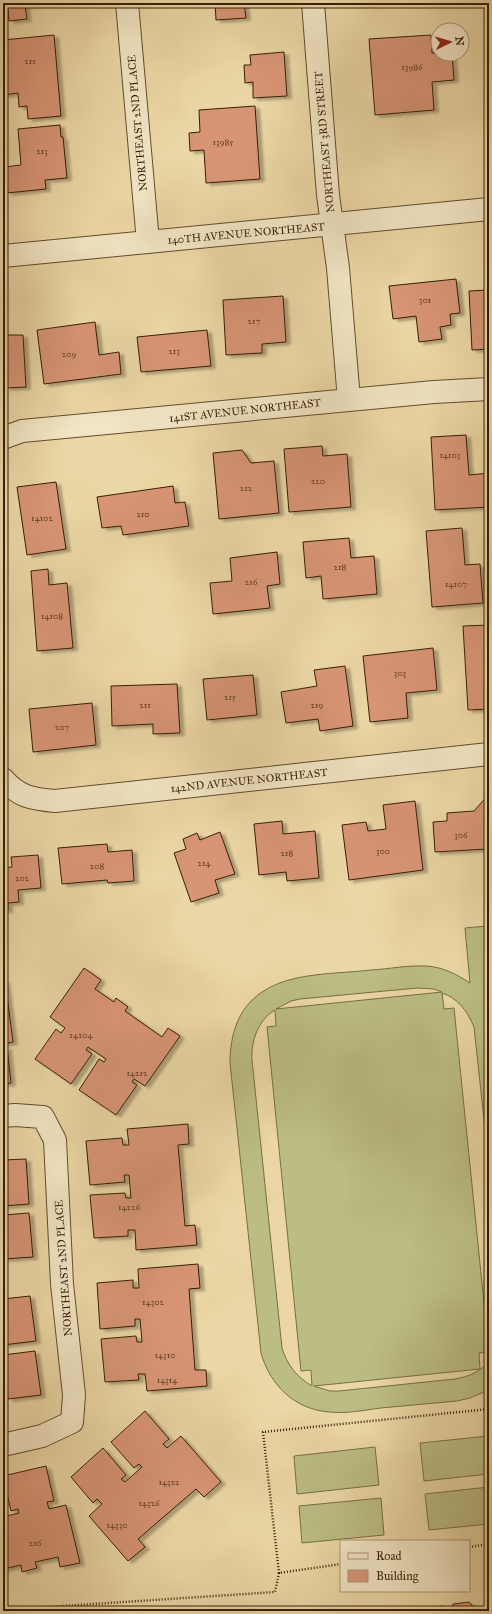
<svg xmlns="http://www.w3.org/2000/svg" width="492" height="1614" font-family="'IM FELL Great Primer',serif">
	<defs>
		<filter id="shadow"><feDropShadow dx="4.5" dy="2.5" stdDeviation="1" flood-color="#0004"/></filter>
	</defs>
	<rect width="100%" height="100%" fill="#ebd7a5"/>
	<filter id="stains"><feTurbulence type="fractalNoise" baseFrequency=".005" numOctaves="4"/><feColorMatrix values="0 0 0 0 .2 0 0 0 0 .09 0 0 0 0 .02 0 0 0 .5 -.17"/></filter>
	<radialGradient id="worn" r=".72"><stop offset=".6" stop-color="#630" stop-opacity="0"/><stop offset="1" stop-color="#630" stop-opacity=".3"/></radialGradient>
	<g fill="#bbbd83" stroke="#786e44" fill-rule="evenodd">
		<path d="M487 926 489 950V1166L474 1027C468 1012 458 998 442 993L444 1009 454 1008 489 1352 479 1353 480 1369 314 1386 330 1391H339L455 1379C468 1377 479 1372 489 1362V1390L470 1398 457 1401C432 1403 406 1406 381 1408 364 1410 347 1414 330 1412 295 1410 270 1385 261 1353L230 1063C230 1035 238 1008 262 992 291 972 338 974 371 970 389 969 408 965 426 966 443 967 456 974 470 983L465 928ZM417 988 434 989 442 992 276 1009 291 1001 300 999ZM275 1010 276 1026 267 1027 301 1371 311 1370 312 1386C297 1377 287 1365 282 1348L252 1060C251 1041 258 1020 275 1010Z"/>
		<path d="M489 1436V1474L424 1481 420 1443Z"/>
		<path d="M375 1447 379 1485 297 1494 294 1456Z"/>
		<path d="M489 1487V1524L429 1530 425 1494Z"/>
		<path d="M381 1498 384 1535 302 1543 299 1506Z"/>
	</g>
	<g fill="#d89576" stroke="#361e05" filter="url(#shadow)">
		<path d="M3 3H36V5L25 6 27 19 9 21 8 9 3 10Z"/>
		<path d="M215 3H244L246 18 216 20Z"/>
		<path d="M54 35 61 116 28 119 27 106 19 107 18 93 4 95 3 40Z"/>
		<path d="M431 35 432 53 452 54 454 80 432 82 434 110 375 115 369 39Z"/>
		<path d="M284 52 287 96 253 98V82L245 83 244 65H251L250 55Z"/>
		<path d="M255 106 260 179 206 183 204 150 190 151 189 133 200 132 199 110Z"/>
		<path d="M60 125 61 137H63L67 178 45 180 46 189 7 193 5 167 21 165 18 129Z"/>
		<path d="M456 279 460 313 450 314 451 325 440 327 442 339 419 342 416 316 393 319 389 286Z"/>
		<path d="M489 290V349L472 350 469 291Z"/>
		<path d="M283 296 286 342 262 344V353L226 355 223 300Z"/>
		<path d="M95 322 99 355 119 352 121 374 44 384 37 330Z"/>
		<path d="M207 330 211 366 141 372 137 337Z"/>
		<path d="M3 335H23L26 387 6 388 5 374H3Z"/>
		<path d="M466 435 469 475 489 473V507L435 510 431 437Z"/>
		<path d="M322 446 323 456 347 454 351 507 289 512 284 449Z"/>
		<path d="M242 450 251 463 274 461 279 513 219 519 213 453Z"/>
		<path d="M56 482 66 549 27 555 17 487Z"/>
		<path d="M173 486 175 503 185 502 189 526 123 535 121 526 102 528 97 497Z"/>
		<path d="M462 528 465 565 480 564 483 603 432 607 426 531Z"/>
		<path d="M349 538 351 558 374 556 377 594 323 599 321 576 306 578 303 542Z"/>
		<path d="M277 552 280 584 267 586 270 608 213 614 210 583 232 581 230 558Z"/>
		<path d="M48 569 49 585 67 583 73 648 37 651 31 571Z"/>
		<path d="M489 625V709L468 710 463 626Z"/>
		<path d="M433 648 437 690 406 693 408 718 370 722 363 656Z"/>
		<path d="M345 666 353 726 320 731 318 719 286 723 281 692 317 686 314 670Z"/>
		<path d="M253 675 257 715 207 720 203 679Z"/>
		<path d="M177 684 180 733 153 734V724L112 726 111 686Z"/>
		<path d="M92 703 96 745 33 752 29 709Z"/>
		<path d="M489 794V874L487 849 435 852 433 822 447 821V813L474 811Z"/>
		<path d="M415 801 423 870 349 880 342 825 366 822 368 831 386 829 383 805Z"/>
		<path d="M282 821 283 834 315 831 319 878 287 881 286 872 259 875 254 824Z"/>
		<path d="M220 832 235 874 215 880 219 893 191 902 174 853 186 849 183 839 197 833 200 840Z"/>
		<path d="M107 844 108 852 132 850 134 881 108 883 107 880 62 884 58 848Z"/>
		<path d="M38 855 41 888 18 890 19 902 8 903V910H3V868L12 867 11 857Z"/>
		<path d="M84 968 101 980 95 989 114 1002 116 998 128 1007 125 1011 162 1037 168 1028 180 1036 145 1086 134 1079 132 1082 137 1085 116 1115 79 1090 99 1059 104 1062 106 1059 88 1047 86 1050 92 1054 71 1084 35 1059 56 1029 61 1033 65 1028 50 1017Z"/>
		<path d="M5 980 13 1042 3 1044V981Z"/>
		<path d="M7 1047 11 1083 3 1084V1048Z"/>
		<path d="M188 1124 189 1144 178 1145 185 1226 195 1225 197 1245 136 1250 135 1230H128V1236L94 1238 90 1195 125 1193 126 1198H131L129 1175H124L125 1182 90 1185 86 1141 122 1138 123 1145H129L127 1129Z"/>
		<path d="M26 1159 29 1204 3 1206V1160Z"/>
		<path d="M29 1213 33 1257 3 1259V1215Z"/>
		<path d="M198 1264 200 1288 189 1289 195 1370H206L207 1386 147 1391 145 1374H138L139 1380 105 1382 101 1339 136 1336 137 1342H142L140 1319H135V1326L100 1329 97 1283 133 1280V1288H139L138 1269Z"/>
		<path d="M30 1296 36 1341 3 1345V1299Z"/>
		<path d="M35 1351 41 1395 8 1399 7 1391 3 1392V1355Z"/>
		<path d="M145 1411 169 1439 163 1444 167 1448 181 1436 221 1482 204 1497 196 1489 138 1539 145 1547 128 1561 89 1516 102 1504 97 1499 93 1503 71 1477 103 1448 126 1475 121 1479 125 1482 142 1467 139 1464 134 1468 111 1442Z"/>
		<path d="M46 1466 54 1501 47 1502 49 1509 66 1505 80 1563 60 1567 58 1557 35 1562 37 1568 22 1572 21 1565 3 1569V1517L19 1513 18 1509 11 1511 3 1476Z"/>
		<path d="M469 1602 472 1605 473 1611H451L453 1604Z"/>
		<path d="M443 1606 444 1611H430L429 1608Z"/>
	</g>
	<g fill="none" stroke-linecap="round" stroke-linejoin="round">
		<g stroke="#634c2d" stroke-width="24">
			<g id="minor">
				<path d="M127 3 148 242"/>
				<path d="M313 3 328 195 338 268 349 400"/>
				<path d="M3 256 489 209"/>
				<path d="M3 438 22 431 434 392 489 389"/>
				<path d="M3 779C19 797 32 799 55 801L489 754"/>
				<path d="M3 1116 15 1115 43 1117 55 1140 62 1284 74 1395 72 1422 42 1436 3 1445"/>
			</g>
		</g>
		<g stroke="#361e05" stroke-width="2.5" stroke-dasharray="1 2" stroke-linecap="butt">
			<path d="M469 1547 489 1544"/>
			<path d="M279 1573 263 1432 489 1409"/>
			<path d="M3 1610 275 1592 279 1573 341 1564"/>
		</g>
		<use href="#minor" stroke="#f2e5c4" stroke-width="22"/>
	</g>
	<g text-anchor="middle" stroke-width="3" stroke-linejoin="round" paint-order="stroke">
		<g font-size="9" fill="#5e3c21">
			<text x="30" y="64">211</text>
			<text x="412" y="70">13986</text>
			<text x="223" y="145">13985</text>
			<text x="42" y="154">213</text>
			<text x="425" y="303">301</text>
			<text x="254" y="324">217</text>
			<text x="174" y="354">213</text>
			<text x="69" y="357">209</text>
			<text x="450" y="458">14103</text>
			<text x="318" y="484">220</text>
			<text x="246" y="491">212</text>
			<text x="143" y="517">210</text>
			<text x="42" y="521">14102</text>
			<text x="340" y="570">218</text>
			<text x="251" y="585">216</text>
			<text x="456" y="587">14107</text>
			<text x="52" y="619">14108</text>
			<text x="400" y="676">303</text>
			<text x="230" y="700">215</text>
			<text x="145" y="708">211</text>
			<text x="317" y="708">219</text>
			<text x="62" y="730">207</text>
			<text x="461" y="838">306</text>
			<text x="383" y="854">300</text>
			<text x="287" y="856">218</text>
			<text x="204" y="866">214</text>
			<text x="97" y="869">208</text>
			<text x="22" y="881">202</text>
			<text x="81" y="1038">14204</text>
			<text x="137" y="1076">14212</text>
			<text x="129" y="1210">14226</text>
			<text x="153" y="1305">14302</text>
			<text x="165" y="1358">14310</text>
			<text x="167" y="1383">14314</text>
			<text x="169" y="1485">14322</text>
			<text x="149" y="1506">14326</text>
			<text x="117" y="1528">14330</text>
			<text x="35" y="1546">216</text>
		</g>
		<g font-size="11" fill="#361e05" stroke="#f2e5c4">
			<text transform="translate(137 123) rotate(-95)" y="4">NORTHEAST 2ND PLACE</text>
			<text transform="translate(324 142) rotate(-95)" y="4">NORTHEAST 3RD STREET</text>
			<text transform="translate(246 233) rotate(-5)" y="4">140TH AVENUE NORTHEAST</text>
			<text transform="translate(245 410) rotate(-6)" y="4">141ST AVENUE NORTHEAST</text>
			<text transform="translate(249 780) rotate(-6)" y="4">142ND AVENUE NORTHEAST</text>
			<text transform="translate(63 1268) rotate(-94)" y="4">NORTHEAST 2ND PLACE</text>
		</g>
	</g>
	<rect width="492" height="1614" fill="none" stroke="#ebd7a5" stroke-width="16"/>
	<rect x="4" y="4" width="484" height="1606" fill="none" stroke="#361e05" stroke-width="2"/>
	<rect x="8" y="8" width="476" height="1598" fill="none" stroke="#361e05"/>
	<rect x="340" y="1540" width="130" height="52" fill="#f2e5c4" stroke="#a79578"/>
	<rect x="348" y="1553" width="20" height="6" fill="#f2e5c4" stroke="#a79578"/>
	<text x="376" y="1560" font-size="12" fill="#361e05">Road</text>
	<rect x="348" y="1570" width="20" height="12" fill="#d89576" stroke="#a79578"/>
	<text x="376" y="1580" font-size="12" fill="#361e05">Building</text>
	<g transform="translate(450 42) rotate(85)"><circle r="19" fill="#f2e5c4" stroke="#a79578"/>
	<path d="M0-3L7 15L0 10L-7 15Z" fill="#8f2418"/>
	<text y="-6" font-size="11" font-weight="bold" text-anchor="middle" fill="#361e05">N</text>
	</g>
	<rect width="100%" height="100%" filter="url(#stains)"/>
	<rect width="100%" height="100%" fill="url(#worn)"/>
</svg>
